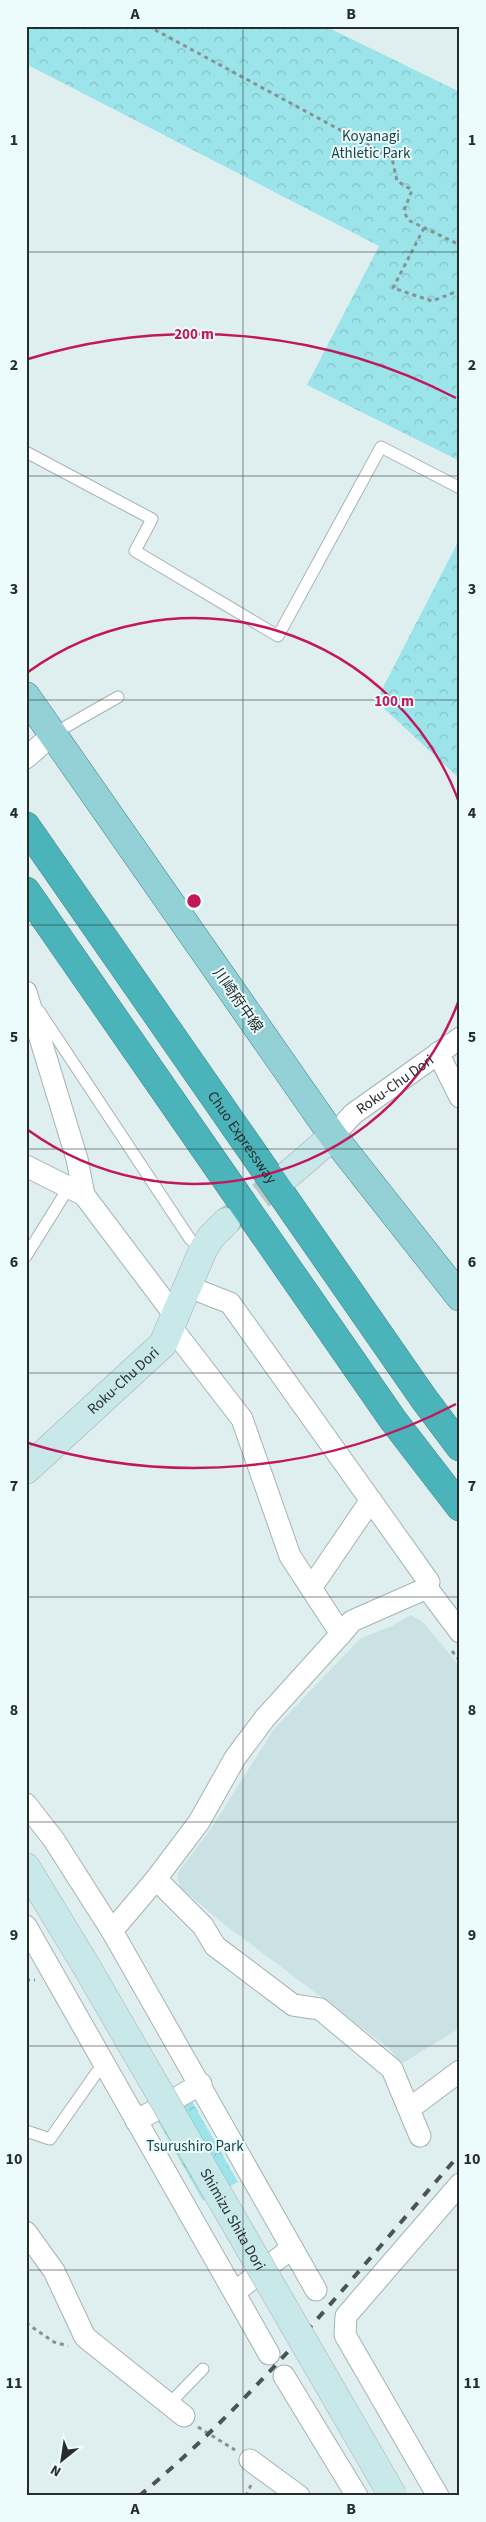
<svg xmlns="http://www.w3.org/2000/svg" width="486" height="2522" font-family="'Source Sans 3','Noto Sans JP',sans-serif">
	<defs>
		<pattern id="park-crowns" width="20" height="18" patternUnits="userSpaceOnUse" patternTransform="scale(1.25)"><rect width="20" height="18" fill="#9be4ea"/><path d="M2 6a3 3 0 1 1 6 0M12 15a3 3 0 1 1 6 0" fill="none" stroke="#86c4c9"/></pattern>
	</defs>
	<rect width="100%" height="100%" fill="#dfeff0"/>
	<path fill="#cae2e4" d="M411 1615 424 1623 460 1667V2028L401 2064 390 2049 220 1921 180 1887 177 1874 210 1830 274 1729 361 1638 392 1626Z"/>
	<g fill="url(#park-crowns)">
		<path d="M26 26H325L460 92V461L307 385 379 246 26 64Z"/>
		<path d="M460 538V779L376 701Z"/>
		<path d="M186 2091 238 2182 203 2201 152 2111Z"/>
	</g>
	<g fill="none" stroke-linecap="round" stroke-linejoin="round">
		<path stroke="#bac8c9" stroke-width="28" stroke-dasharray="28 14" stroke-linecap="butt" d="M227 1221 289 1174"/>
		<g stroke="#a4b3b4" stroke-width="13">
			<g id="lane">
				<path d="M26 452 152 519 135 551 278 636 381 447 460 488"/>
				<path d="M53 734 118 697"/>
				<path d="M39 1011 190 1239 203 1250"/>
				<path d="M26 1256 69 1187"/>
				<path d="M26 2131 50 2139 97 2072 110 2069"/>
				<path d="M170 2403 203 2369"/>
			</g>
		</g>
		<g stroke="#a4b3b4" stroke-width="23">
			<g id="street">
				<path d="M26 758 53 734"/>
				<path d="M26 992 77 1159 84 1195"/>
				<path d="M438 1053 460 1097"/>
				<path id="s1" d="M333 1136 353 1114 460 1038"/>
				<path d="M26 1166 84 1195 176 1317"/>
				<path d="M189 1287 230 1303 429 1582 427 1588"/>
				<path d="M172 1328 242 1419 290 1556 341 1634 352 1621 427 1588 460 1632"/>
				<path d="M311 1588 371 1500"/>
				<path d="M26 1804 54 1840 112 1931"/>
				<path d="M156 1879 203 1926 215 1946 293 2005 320 2009 392 2069 420 2136"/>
				<path d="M26 1926 269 2354"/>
				<path d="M409 2109 460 2071"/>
				<path d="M136 2121 201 2084"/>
				<path d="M26 2232 54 2271 85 2337 184 2416"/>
				<path d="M316 2290 112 1931 156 1879 199 1822 235 1758 265 1718 341 1634"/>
				<path d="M235 2292 292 2248"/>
				<path d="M284 2376 357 2496"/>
				<path d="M250 2460 299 2496"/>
				<path d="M438 2496 345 2335 346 2316 460 2184"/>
			</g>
		</g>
		<g stroke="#a4b3b4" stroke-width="29">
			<g id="secondary">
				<path d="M289 1174 333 1136"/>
				<path id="s2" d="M26 1470 163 1344 203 1250 211 1237 226 1222"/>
				<path d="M26 1867 85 1964"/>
			</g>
		</g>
		<g stroke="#3e8489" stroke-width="29">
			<path id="primary" d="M26 696 333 1136 460 1297"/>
		</g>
		<g stroke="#3e8489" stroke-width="29">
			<g id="highway">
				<path id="s3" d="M26 826 424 1399 460 1447"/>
				<path d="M26 891 393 1420 460 1507"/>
			</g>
		</g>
		<g stroke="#879293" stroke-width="3" stroke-dasharray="4 4" stroke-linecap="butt">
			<path d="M148 26 392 158 397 181 412 190 404 211 408 220 460 245"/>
			<path d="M424 228 393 288 432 301 453 293 460 296"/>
			<path d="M452 1651 460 1661"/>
			<path d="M26 1980H35"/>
			<path d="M26 2323 54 2342 68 2346"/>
			<path d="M198 2427 235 2450"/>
			<path d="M246 2496 251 2485"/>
		</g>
		<use href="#lane" stroke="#fff" stroke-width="11"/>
		<use href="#street" stroke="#fff" stroke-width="21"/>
		<use href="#secondary" stroke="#c9e8ea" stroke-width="28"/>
		<use href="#primary" stroke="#93d1d6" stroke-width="28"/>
		<use href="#highway" stroke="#4bb3ba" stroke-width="28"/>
		<path stroke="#4b5353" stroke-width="4" stroke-dasharray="9 9" stroke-linecap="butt" d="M139 2496C260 2396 357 2271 460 2154"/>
		<g stroke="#a4b3b4" stroke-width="29" stroke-linecap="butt">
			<g id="secondary-bridge">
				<path id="s4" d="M85 1964 393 2496"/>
			</g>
		</g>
		<use href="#secondary-bridge" stroke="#c9e8ea" stroke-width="28"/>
	</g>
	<path fill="none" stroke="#272d2d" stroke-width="1" stroke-opacity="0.55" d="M243 26V2496M26 252H460M26 476H460M26 700H460M26 925H460M26 1149H460M26 1373H460M26 1597H460M26 1822H460M26 2046H460M26 2270H460"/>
	<g fill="none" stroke="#c2185b" stroke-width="2.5">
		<path d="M459 1000A283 283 0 0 1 28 1130M28 672A283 283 0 0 1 459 802"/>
		<path d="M456 1404A567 567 0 0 1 28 1443M28 359A567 567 0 0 1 456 398"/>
	</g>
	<g text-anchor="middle" stroke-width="4" stroke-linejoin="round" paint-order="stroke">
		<g font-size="15" fill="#1a4346" stroke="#ecfcfd">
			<text x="371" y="141">Koyanagi<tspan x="371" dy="17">Athletic Park</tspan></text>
			<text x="195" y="2151">Tsurushiro Park</text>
		</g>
		<g font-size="15" fill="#272d2d" stroke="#ecfcfd">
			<text transform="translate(238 1000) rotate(55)" y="5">川崎府中線</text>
			<text dy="5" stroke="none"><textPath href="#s1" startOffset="81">Roku-Chu Dori</textPath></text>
			<text dy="5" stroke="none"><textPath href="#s3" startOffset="379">Chuo Expressway</textPath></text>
			<text dy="5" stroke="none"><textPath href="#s2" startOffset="132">Roku-Chu Dori</textPath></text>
			<text dy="5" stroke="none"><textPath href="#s4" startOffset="295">Shimizu Shita Dori</textPath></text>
		</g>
	</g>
	<circle cx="194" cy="901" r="8" fill="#c2185b" stroke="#ecfcfd" stroke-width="2.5"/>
	<g font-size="15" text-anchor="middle" font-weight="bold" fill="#c2185b" stroke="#ecfcfd" stroke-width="4" stroke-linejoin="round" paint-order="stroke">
		<text x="194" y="339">200 m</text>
		<text x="394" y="706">100 m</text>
	</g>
	<rect width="486" height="2522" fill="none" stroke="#ecfcfd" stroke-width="55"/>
	<g transform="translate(62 2460) rotate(210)" stroke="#ecfcfd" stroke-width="4" paint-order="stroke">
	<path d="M0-4L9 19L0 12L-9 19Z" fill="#272d2d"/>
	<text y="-8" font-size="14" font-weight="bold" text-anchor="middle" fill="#272d2d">N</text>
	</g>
	<rect x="28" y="28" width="430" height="2466" fill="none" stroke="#272d2d" stroke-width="2"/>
	<g font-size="16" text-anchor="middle" font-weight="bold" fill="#272d2d">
		<text x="135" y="19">A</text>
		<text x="351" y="19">B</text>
		<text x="14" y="145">1</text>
		<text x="472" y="145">1</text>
		<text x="14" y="370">2</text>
		<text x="472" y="370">2</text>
		<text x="14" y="594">3</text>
		<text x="472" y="594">3</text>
		<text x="14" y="818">4</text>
		<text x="472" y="818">4</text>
		<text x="14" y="1042">5</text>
		<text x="472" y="1042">5</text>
		<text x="14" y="1267">6</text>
		<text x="472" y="1267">6</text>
		<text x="14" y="1491">7</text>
		<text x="472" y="1491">7</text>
		<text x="14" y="1715">8</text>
		<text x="472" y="1715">8</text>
		<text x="14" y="1940">9</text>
		<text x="472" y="1940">9</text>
		<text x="14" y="2164">10</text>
		<text x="472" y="2164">10</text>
		<text x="14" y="2388">11</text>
		<text x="472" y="2388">11</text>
		<text x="135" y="2514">A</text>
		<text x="351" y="2514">B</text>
	</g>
</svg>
